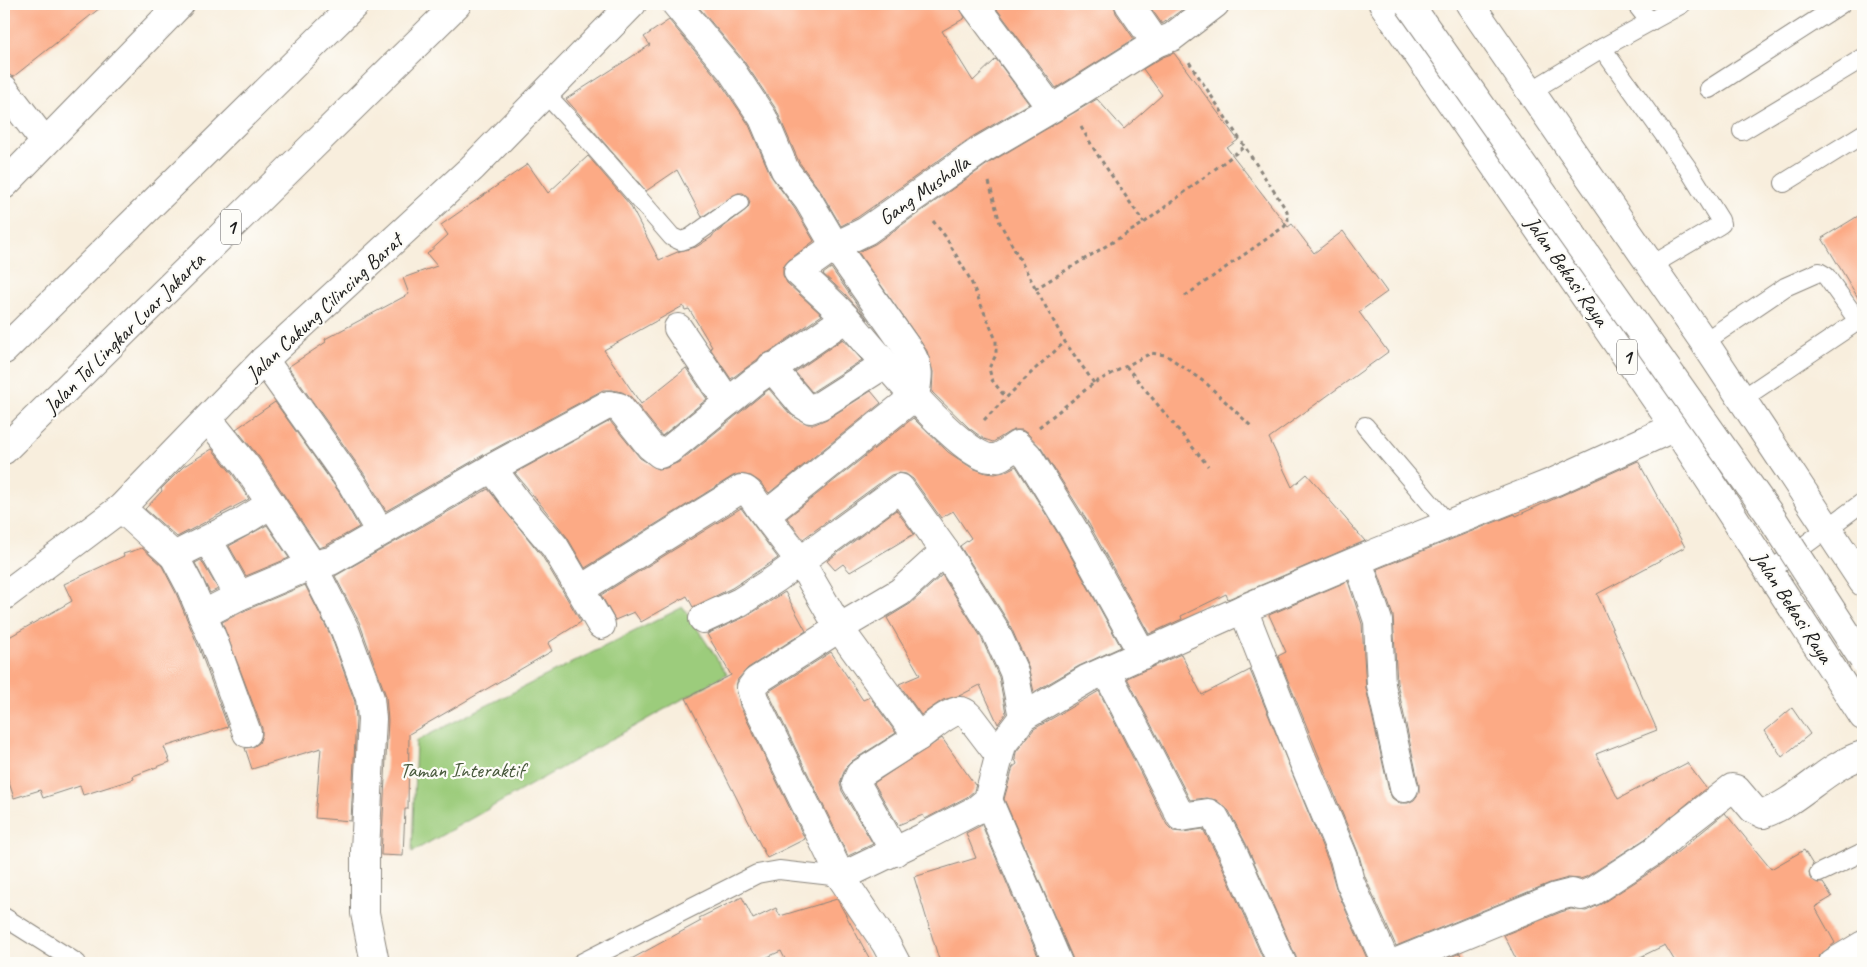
<svg xmlns="http://www.w3.org/2000/svg" width="1867" height="967" font-family="Caveat,sans-serif">
	<rect width="100%" height="100%" fill="#fdfcf7"/>
	<filter id="ink" filterUnits="userSpaceOnUse"><feTurbulence type="fractalNoise" baseFrequency=".02" numOctaves="2"/><feDisplacementMap in="SourceGraphic" scale="10" xChannelSelector="R" yChannelSelector="G"/><feConvolveMatrix kernelMatrix="1 2 1 2 8 2 1 2 1" color-interpolation-filters="sRGB"/></filter>
	<filter id="wash" filterUnits="userSpaceOnUse"><feTurbulence type="fractalNoise" baseFrequency=".0096" numOctaves="4" result="noise"/><feDisplacementMap in="SourceGraphic" scale="20" xChannelSelector="R" yChannelSelector="G"/><feGaussianBlur stdDeviation="1.12" result="paint"/><feColorMatrix in="noise" values="0 0 0 0 0 0 0 0 0 0 0 0 0 0 0 0 0 1.4 0 .05"/><feComposite in="paint" operator="in"/></filter>
	<g filter="url(#wash)">
		<rect width="100%" height="100%" fill="#f8eedd"/>
		<path fill="#9ccc7b" stroke="#5c744c" d="M683 607 727 674 412 852 416 741Z"/>
		<g id="blocks">
			<g fill="#fcaa85">
				<path d="M4 4H105L13 77 4 74Z"/>
				<path d="M696 4H959L965 18 942 31 973 81 996 59 1029 104 972 137 858 217 841 226 821 192 799 162 776 109 743 60Z"/>
				<path d="M993 4H1114L1116 13 1134 39 1056 88Z"/>
				<path d="M1148 4H1190L1162 24Z"/>
				<path d="M669 20 718 79 749 125 771 176 795 209 814 241 789 260 783 267V275L787 283 822 315 769 352 761 355 758 359 731 379 710 348 712 347 689 309 685 310 683 306 604 350 641 404 686 368 707 399 662 436 631 397 622 392 612 390H603L485 454 386 511 365 475 288 367 326 342 325 339 409 294 403 278 437 266 427 254 448 235 441 225 528 164 548 193 588 156 630 205 659 260 680 251 696 247 712 237V236L748 208 750 202 747 196 743 193H738L702 217 677 170 646 191 566 99 650 45 644 37Z"/>
				<path d="M1174 53 1238 140 1227 148 1288 227 1292 224 1314 253 1343 231 1387 292 1359 312 1388 352 1269 438 1292 487 1307 474 1365 541 1228 599 1226 594 1181 616 1182 619 1149 634 1089 524 1041 448 1028 434 1022 430H1014L1009 432 993 442 984 439 969 428 932 392 933 372 927 351 858 252 875 244 989 163 1097 99 1124 129 1162 95 1143 69 1163 57Z"/>
				<path d="M1863 213V306L1822 238Z"/>
				<path d="M831 268 868 320 846 295 823 274Z"/>
				<path d="M843 339 862 360 812 392 795 372Z"/>
				<path d="M769 389 790 414 808 424H815L829 418 871 391 881 403 769 493 760 482 751 476 739 474 733 476 585 568 567 537 515 473 610 421 640 458 658 469 666 468 679 462Z"/>
				<path d="M275 402 339 492 359 527 325 546 319 548 259 457 236 429Z"/>
				<path d="M913 418 948 452 972 468 986 473 995 474 1004 472 1016 466 1062 540 1121 647 1079 666 1034 692 1028 666 1009 623 960 546 971 538 953 511 941 518 913 479 906 474 898 473 891 475 803 539 787 518Z"/>
				<path d="M212 449 233 475 249 499 177 537 145 509 162 491 161 489 184 466Z"/>
				<path d="M1638 461 1685 547 1597 594 1657 730 1596 754 1618 799 1687 763 1706 788 1645 839 1586 877 1580 879 1568 878 1550 883 1396 946 1365 877 1358 852 1278 656 1286 652 1269 615 1348 581 1362 624 1366 688 1389 791 1392 798 1399 803H1408L1414 800 1419 793V785L1397 683 1393 616 1377 569 1515 514 1516 516Z"/>
				<path d="M488 489 542 556 581 622 548 643 552 651 409 734 408 809H405L403 856 381 855 388 720 386 696 360 624 335 576Z"/>
				<path d="M741 508 778 558 732 588 693 607 687 596 641 622 634 612 615 620 601 595Z"/>
				<path d="M896 510 914 534 850 572 843 564 835 570 827 561Z"/>
				<path d="M267 525 289 558 246 576 229 546Z"/>
				<path d="M142 548 162 566 176 593 199 648 228 727 164 747 170 762 133 776 134 779 83 795 80 786 43 798 40 790 14 798 4 767V640L72 601 64 584 124 556 123 554Z"/>
				<path d="M201 560 218 589 210 593 195 563Z"/>
				<path d="M942 575 981 637 999 677 1006 713 998 724 980 685 961 695 943 700 921 715 899 684 920 675 887 618 910 604Z"/>
				<path d="M305 585 331 636 355 702 356 719 351 821 315 818 321 748 252 769 245 748 253 747 259 743 262 735V728L222 622 246 610Z"/>
				<path d="M785 592 806 631 748 668 738 679 736 686 740 706 805 839 767 858 686 698 731 675 707 634 747 616Z"/>
				<path d="M831 652 863 700 870 697 896 733 852 761 846 767 842 777 840 784 842 791 873 844 848 856 768 692Z"/>
				<path d="M1181 654 1202 695 1250 670 1329 863 1336 888 1369 963H1297L1296 957 1246 844 1229 811 1216 800 1206 798 1190 800 1127 678Z"/>
				<path d="M1099 691 1167 825 1173 831 1183 832 1203 829 1218 857 1265 963H1073L1072 957 1004 799 1013 767 1017 764 1015 759 1016 752 1034 729Z"/>
				<path d="M1792 708 1810 734 1782 757 1765 731Z"/>
				<path d="M942 738 975 785 976 784 974 791 967 797 925 819 923 815 898 825 874 783Z"/>
				<path d="M1725 813 1771 869 1804 850 1813 865 1809 872 1810 878 1818 883H1823L1832 897 1815 907 1835 943 1820 955 1817 963H1676L1665 945 1628 963H1518L1504 935 1561 912 1571 909 1586 911 1601 904 1663 864Z"/>
				<path d="M982 825 1041 963H940L914 877 976 858 966 833Z"/>
				<path d="M742 897 753 919 776 908 780 916 837 899 872 963H787L781 951 754 963H624L701 921 699 918Z"/>
				<path d="M1460 953 1463 963H1436Z"/>
			</g>
		</g>
	</g>
	<g filter="url(#ink)">
		<use href="#blocks" fill-opacity="0" stroke="#8a857c" stroke-width="1"/>
		<g fill="none" stroke-linecap="round" stroke-linejoin="round">
			<g stroke="#8a857c" stroke-width="20">
				<g id="service">
					<path d="M1636 4 1650 22"/>
					<path d="M1602 48 1687 167 1720 220 1721 224 1718 226 1652 265"/>
					<path d="M1709 89 1841 4"/>
					<path d="M1531 91 1602 48 1682 4"/>
					<path d="M545 93 589 141 672 237 681 241 690 238 739 203"/>
					<path d="M1742 131 1863 58"/>
					<path d="M1784 183 1863 134"/>
					<path d="M1704 342 1785 287 1819 272 1826 276 1856 318 1855 323 1742 399"/>
					<path d="M1365 426 1448 524"/>
					<path d="M1770 571 1863 502"/>
					<path d="M1819 873 1863 852"/>
					<path d="M4 917 77 963"/>
					<path d="M581 963 757 874 779 870 841 877"/>
				</g>
			</g>
			<g stroke="#8a857c" stroke-width="30">
				<g id="minor">
					<path d="M974 4 1051 108"/>
					<path d="M1129 4 1156 43"/>
					<path d="M4 89 45 142"/>
					<path d="M678 328 728 402"/>
					<path d="M264 360 352 484 380 532"/>
					<path d="M771 367 802 404 810 409 821 405 885 364"/>
					<path d="M208 419 246 466 312 565 345 630 370 698 372 719 365 850V913L375 963"/>
					<path d="M492 468 604 407 609 405 619 407 650 446 660 454 669 450 754 381 846 318"/>
					<path d="M759 507 800 561 839 628 918 737C927 731 950 710 960 711 964 711 967 714 970 717L999 755"/>
					<path d="M121 508 174 556 190 586 214 642 247 733"/>
					<path d="M208 540 239 596"/>
					<path d="M174 556 242 522 271 504"/>
					<path d="M1358 561 1378 621 1381 685 1404 788"/>
					<path d="M581 589 741 489C756 490 754 517 776 507L915 396C918 377 921 370 910 352L835 246 808 200 785 170 763 118 731 70 676 4"/>
					<path d="M1243 609 1301 756 1344 858 1350 882 1386 963"/>
					<path d="M202 615 239 596 312 565 331 561 492 468 517 502 555 547 601 625"/>
					<path d="M703 619 740 602 777 578 900 488 945 551 995 630 1014 672 1023 717"/>
					<path d="M1143 655 1075 532 1028 456 1017 445C1009 450 1001 459 991 458 961 458 869 345 847 319 832 302 814 287 798 272L835 246 866 231 981 150 1066 100 1156 43 1172 37 1215 4"/>
					<path d="M1106 671 1181 817 1208 813 1215 818 1232 850 1282 963"/>
					<path d="M988 800 1058 963"/>
					<path d="M895 852 856 783 860 774 918 737"/>
					<path d="M841 877 922 838 976 810 988 800 1002 745 1023 717 1087 679 1243 609 1378 552 1556 481 1675 427"/>
					<path d="M896 963 886 944 841 877 754 699 751 688 756 681 839 628 900 592 945 551"/>
					<path d="M1395 963 1556 897 1572 893 1581 896 1593 891 1654 851 1678 830 1732 788 1736 789 1753 809 1763 814C1800 801 1826 766 1863 755"/>
					<path d="M1833 963 1863 945"/>
				</g>
			</g>
			<g stroke="#8a857c" stroke-width="30">
				<g id="trunk">
					<path d="M1383 4 1675 427 1863 716"/>
					<path d="M1470 4 1704 342 1863 582"/>
					<path d="M4 185 180 4"/>
					<path d="M4 596 121 508 264 360 472 168 632 4"/>
				</g>
			</g>
			<g stroke="#8a857c" stroke-width="30">
				<g id="motorway">
					<path d="M4 350 355 4"/>
					<path d="M4 450 457 4"/>
				</g>
			</g>
			<g stroke="#8a857c" stroke-width="3" stroke-dasharray="4 4" stroke-linecap="butt">
				<path d="M1081 127 1097 154 1144 223"/>
				<path d="M989 182 1000 223 1065 342 1094 383"/>
				<path d="M933 221 945 236 970 279 996 340V355L989 368 992 380 1006 398"/>
				<path d="M1035 289 1144 223 1244 147"/>
				<path d="M1185 296 1285 226 1288 220 1287 211 1189 62"/>
				<path d="M1126 366 1208 466"/>
				<path d="M984 420 1035 369 1065 342"/>
				<path d="M1039 427 1094 383 1151 353 1166 355 1207 384 1252 427"/>
			</g>
			<use href="#service" stroke="#fff" stroke-width="18"/>
			<use href="#minor" stroke="#fff" stroke-width="28"/>
			<use href="#trunk" stroke="#fff" stroke-width="28"/>
			<use href="#motorway" stroke="#fff" stroke-width="28"/>
			<g stroke="#8a857c" stroke-width="30" stroke-linecap="butt">
				<path id="motorway-bridge" d="M1409 4 1770 515 1863 659"/>
			</g>
			<use href="#motorway-bridge" stroke="#fff" stroke-width="28"/>
		</g>
	</g>
	<g text-anchor="middle" stroke-width="4.5" stroke-linejoin="round" paint-order="stroke">
		<g fill="#fdfcf7" stroke="#605f5e" stroke-width="1">
			<rect x="221" y="209.5" width="20" height="35" rx="4"/>
			<rect x="1617" y="339.5" width="20" height="35" rx="4"/>
		</g>
		<g font-size="20" font-weight="bold" fill="#1c1c1c">
			<text x="231" y="234">1</text>
			<text x="1627" y="364">1</text>
		</g>
		<g font-size="21" fill="#1c1c1c" stroke="#fdfcf7">
			<text transform="translate(924 190) rotate(-35)" y="7">Gang Musholla</text>
			<text transform="translate(1567 271) rotate(55)" y="7">Jalan Bekasi Raya</text>
			<text transform="translate(324 307) rotate(-43)" y="7">Jalan Cakung Cilincing Barat</text>
			<text transform="translate(124 333) rotate(-45)" y="7">Jalan Tol Lingkar Luar Jakarta</text>
			<text transform="translate(1793 607) rotate(57)" y="7">Jalan Bekasi Raya</text>
		</g>
		<g font-size="21" fill="#495a3d" stroke="#fdfcf7">
			<text x="462" y="777">Taman Interaktif</text>
		</g>
	</g>
	<rect width="1867" height="967" fill="none" stroke="#fdfcf7" stroke-width="20"/>
</svg>
